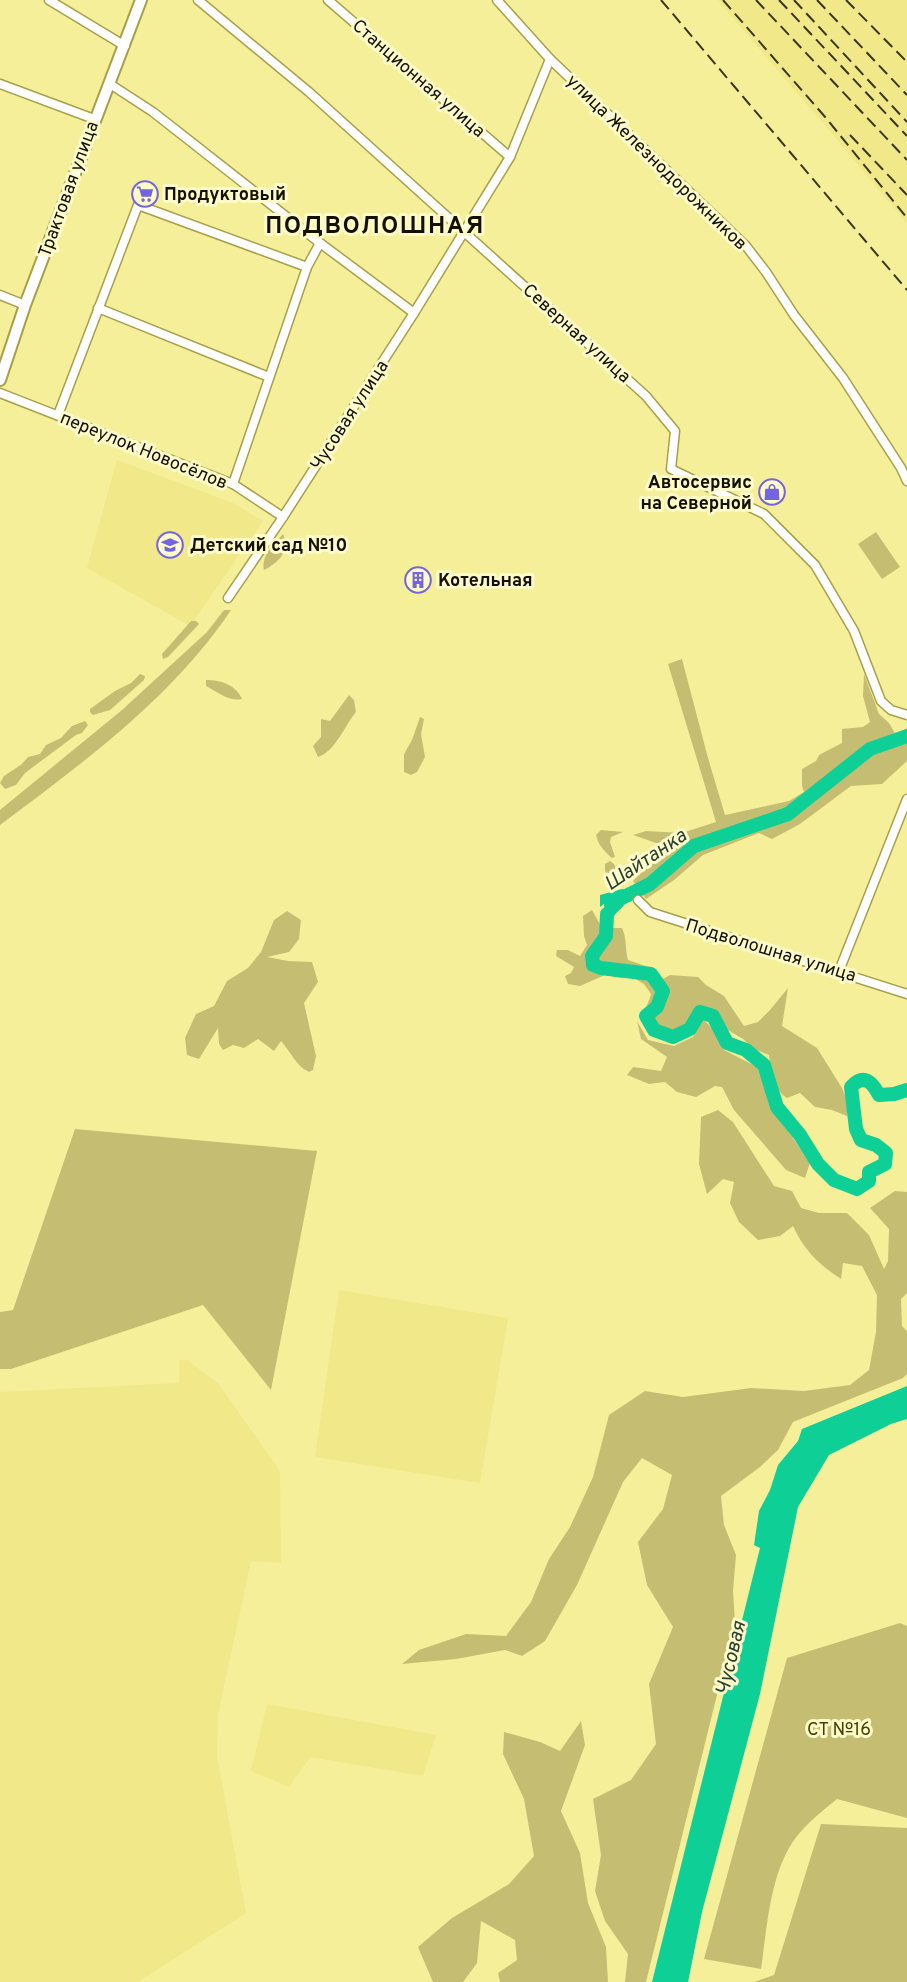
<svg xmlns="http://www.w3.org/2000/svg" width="907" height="1982" font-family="Overpass,sans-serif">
	<rect width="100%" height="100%" fill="#f6ef99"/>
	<g fill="#f0e889">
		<path d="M717 0H907V224L828 129Z"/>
		<path d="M117 460 233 503 263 521 190 626 87 568Z"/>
		<path d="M339 1290 508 1318 480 1483 315 1457Z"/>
		<path d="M179 1360H187L218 1383 280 1471 281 1563 251 1561 218 1714 217 1756 246 1913 138 1982H0V1392L179 1383Z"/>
		<path d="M267 1704 436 1735 423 1776 310 1757 289 1787 251 1771Z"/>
	</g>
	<g fill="#c5be72">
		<path d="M876 532 900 567 882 579 858 544Z"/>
		<path d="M283 534C291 551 278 563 264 570 261 555 274 544 283 534Z"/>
		<path d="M224 610H231C172 698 84 762 0 825V810L122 710 207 632Z"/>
		<path d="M191 621H196L199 624 168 657 163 659 162 654Z"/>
		<path d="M682 659 708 758 725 815 789 801 804 792 802 786V769L816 761 819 755 842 743V729L863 727 870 722 863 696 864 674 879 714 889 723 896 735 907 728V761L882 784 851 786 800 824 772 839 759 833 703 855 674 880 646 899 633 881 656 858 662 845 633 835 646 831 682 833 716 822 668 664Z"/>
		<path d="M140 674 145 676 144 680 110 710 93 715 90 712V709L115 691 131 683Z"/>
		<path d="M206 680C221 680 236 685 242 699 230 702 217 692 206 686Z"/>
		<path d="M349 695 354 700 356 712C345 725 335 752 318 757L313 746 321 737V719L330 721Z"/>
		<path d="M420 717 424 719 421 734 425 757 417 772 411 775 404 772V754L412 740Z"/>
		<path d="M85 721 88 725 82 733 76 735 25 773 16 785 5 789 0 783 4 776 22 764 28 757 40 754 46 745 61 738 72 726Z"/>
		<path d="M601 830 623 832 611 837 610 842 615 857 612 858C605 852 598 845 596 835Z"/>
		<path d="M610 861 614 864 624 886 610 891 608 890 613 883 605 871V864Z"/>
		<path d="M592 910 602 928H622C627 939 625 949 628 960L651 968 663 979 670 975 698 977 706 985 724 996 744 1026 758 1022 770 1010 788 988 782 1026 817 1048 842 1088 847 1101V1116L832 1110 815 1107 800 1093 787 1098C771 1087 771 1072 769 1055L754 1049 743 1039 708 1018 702 1017C691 1036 678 1050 656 1035 650 1031 645 1029 644 1021 642 1012 649 1003 651 994L644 984 632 977 621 978 605 975 580 986 568 984 565 976 571 973 574 967 556 956 557 950H568L580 956 587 945 584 936 583 916Z"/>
		<path d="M287 911 301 920 299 939 289 952 267 957 288 961 312 962 318 982 304 1003 316 1056 313 1070 309 1072C296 1066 291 1052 281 1041L274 1051 258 1039 244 1048 233 1045 223 1050 219 1044 218 1028 199 1059 187 1055 185 1038 196 1014 214 1006 227 981 248 968 261 952 274 920Z"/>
		<path d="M703 1019 716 1032 724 1050 757 1067 771 1106 810 1163 805 1178 786 1170 734 1110 722 1087 715 1086 696 1097 677 1092 665 1082 649 1084 627 1075 633 1067 661 1071 667 1057 641 1039 637 1021 648 1040 674 1046 693 1037Z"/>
		<path d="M718 1110 733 1122 774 1186 792 1191 801 1208 819 1213H847L869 1235 884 1269 888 1261 889 1229 870 1208 895 1191 907 1192V1293L901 1299 902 1326 907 1331V1374L903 1378 793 1422 778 1450 760 1467 721 1496 724 1525 736 1555 733 1591 735 1622 646 1982H625L628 1954 605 1921 595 1891 601 1855 593 1799 631 1780 656 1744 649 1684 673 1627 647 1585 638 1542 663 1509 672 1475 642 1458 623 1482 577 1585 545 1641 522 1656 505 1650 456 1659 402 1664 419 1650 466 1634 506 1636 531 1602 549 1559 570 1527 593 1477 609 1415 645 1391 683 1397 751 1388 804 1391 850 1385 869 1370 876 1332 877 1295 862 1266 843 1263 841 1279C818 1264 804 1250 793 1226L780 1236 758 1240 739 1222 730 1203 734 1182 723 1179 707 1194 699 1164 701 1117Z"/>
		<path d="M75 1129 317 1151 271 1390 203 1305 11 1369H0V1312L13 1310Z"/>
		<path d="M900 1623 907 1626V1818L837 1799C820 1813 800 1828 789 1848 769 1884 767 1929 761 1969L704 1959 787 1658Z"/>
		<path d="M581 1721 585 1745 561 1811 580 1853 588 1903 606 1947 608 1982H500L498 1973 517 1960 515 1940 481 1921 477 1963 463 1982H433L418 1947 452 1918 509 1884 534 1856 524 1799 503 1754 504 1732 540 1742 560 1751Z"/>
		<path d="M821 1824 907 1828V1982H754L774 1975Z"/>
	</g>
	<g fill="#0ed096">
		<path d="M622 889 630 890 633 896 627 899C623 909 619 909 614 916 610 923 613 926 606 931L604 904 600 907V895Z"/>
		<path d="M907 1386V1419L891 1424 829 1455 798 1507 760 1694 702 1912 688 1982H652L760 1548 754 1545 759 1511 770 1490 778 1465 798 1441 802 1429Z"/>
	</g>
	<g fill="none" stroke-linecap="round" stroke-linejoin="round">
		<g stroke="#0ed096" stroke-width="14">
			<path d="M618 900 650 884 694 846 788 814 870 749 907 736"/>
			<path d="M607 914 606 936 592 956 593 965 601 968 651 974 663 991 657 1007 646 1016 654 1030 673 1037 690 1029 700 1012 713 1016 727 1043 746 1050 764 1065 777 1107 800 1135 818 1164 834 1180 857 1189 869 1181V1172L885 1164 886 1153 876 1145 861 1140 856 1129 851 1087C864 1073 872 1082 879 1095L894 1094 907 1090"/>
		</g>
		<g stroke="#a7a04b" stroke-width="11">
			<g id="minor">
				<path d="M49 0 125 46"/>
				<path d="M198 0 309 92 646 396 675 431 671 469 764 514 815 565 854 631 881 701 891 710 907 715"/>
				<path d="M328 0 510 157"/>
				<path d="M497 0 550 59 746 246 766 272 794 315 843 378 901 468 907 481"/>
				<path d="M0 84 94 119"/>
				<path d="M110 84 153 112 320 243 414 313"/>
				<path d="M0 295 25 305"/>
				<path d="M98 308 269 377"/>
				<path d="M0 393 233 484 283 517"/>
				<path d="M58 415 138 205 307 267"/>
				<path d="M233 484 307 267 320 243"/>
				<path d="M228 598 283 517 414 313 510 157 550 59"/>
				<path d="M638 900 650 912 907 994"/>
				<path d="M839 971 907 799"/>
			</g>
		</g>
		<g stroke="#a7a04b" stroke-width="14">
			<path id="tertiary" d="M0 380 25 305 141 0"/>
		</g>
		<use href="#minor" stroke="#fff" stroke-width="8"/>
		<use href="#tertiary" stroke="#fff" stroke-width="10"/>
		<g stroke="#39361a" stroke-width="2" stroke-dasharray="12 6" stroke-linecap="butt">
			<path d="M661 0 907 290"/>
			<path d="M723 0 826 118 907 218"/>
			<path d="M756 0 907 160"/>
			<path d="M779 0 907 136"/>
			<path d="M794 0 907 122"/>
			<path d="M817 0 907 95"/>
			<path d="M846 0 907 62"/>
			<path d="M850 135 907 195"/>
		</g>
	</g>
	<defs>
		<g id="supermarket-ring" transform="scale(1.35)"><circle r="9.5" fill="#fefbc9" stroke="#7365e0" stroke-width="1.5"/><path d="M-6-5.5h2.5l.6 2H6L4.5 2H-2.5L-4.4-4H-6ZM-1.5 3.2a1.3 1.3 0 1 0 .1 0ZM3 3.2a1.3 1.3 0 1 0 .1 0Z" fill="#7365e0"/></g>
		<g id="shop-ring" transform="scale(1.35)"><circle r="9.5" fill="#fefbc9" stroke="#7365e0" stroke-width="1.5"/><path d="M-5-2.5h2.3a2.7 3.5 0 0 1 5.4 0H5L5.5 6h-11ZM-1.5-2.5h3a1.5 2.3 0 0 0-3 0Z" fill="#7365e0"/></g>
		<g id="school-ring" transform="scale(1.35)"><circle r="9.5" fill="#fefbc9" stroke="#7365e0" stroke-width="1.5"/><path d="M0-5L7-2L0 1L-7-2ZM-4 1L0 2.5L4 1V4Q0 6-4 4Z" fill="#7365e0"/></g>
		<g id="building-ring" transform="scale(1.35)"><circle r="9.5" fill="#fefbc9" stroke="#7365e0" stroke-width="1.5"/><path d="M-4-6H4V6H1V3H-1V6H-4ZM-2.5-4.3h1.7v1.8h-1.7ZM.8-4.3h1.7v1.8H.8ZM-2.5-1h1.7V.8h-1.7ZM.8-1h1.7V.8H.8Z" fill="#7365e0"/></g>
	</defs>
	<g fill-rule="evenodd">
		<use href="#supermarket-ring" x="145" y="194"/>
		<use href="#shop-ring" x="772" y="492"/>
		<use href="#school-ring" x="170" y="545"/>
		<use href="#building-ring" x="418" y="580"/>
	</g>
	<g text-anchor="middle" stroke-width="6" stroke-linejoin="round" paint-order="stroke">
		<g font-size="18" fill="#131000" stroke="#fefbc9">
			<text transform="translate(419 78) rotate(41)" y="6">Станционная улица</text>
			<text transform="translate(657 162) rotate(44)" y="6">улица Железнодорожников</text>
			<text transform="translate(68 189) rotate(-70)" y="6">Трактовая улица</text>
			<text transform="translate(577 333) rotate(42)" y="6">Северная улица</text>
			<text transform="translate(349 415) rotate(-57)" y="6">Чусовая улица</text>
			<text transform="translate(144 450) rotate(22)" y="6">переулок Новосёлов</text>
			<text transform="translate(771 950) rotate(17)" y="6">Подволошная улица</text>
		</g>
		<g font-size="18" font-weight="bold" fill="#131000" stroke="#fefbc9" text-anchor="start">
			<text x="164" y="200">Продуктовый</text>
			<text x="752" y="488" text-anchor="end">Автосервис<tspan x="752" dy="21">на Северной</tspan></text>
			<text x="190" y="551">Детский сад №10</text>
			<text x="438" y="586">Котельная</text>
		</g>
		<g font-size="18" fill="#454002" stroke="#fefbc9">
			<text x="839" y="1735">СТ №16</text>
		</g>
		<g font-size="20" font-style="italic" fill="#274035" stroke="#fefbc9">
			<text transform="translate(645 859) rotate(-34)" y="7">Шайтанка</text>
			<text transform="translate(730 1658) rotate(-77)" y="7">Чусовая</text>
		</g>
		<g font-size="24" font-weight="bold" letter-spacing="1.5" fill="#131000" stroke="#fefbc9">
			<text x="375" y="233">ПОДВОЛОШНАЯ</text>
		</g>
	</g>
</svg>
